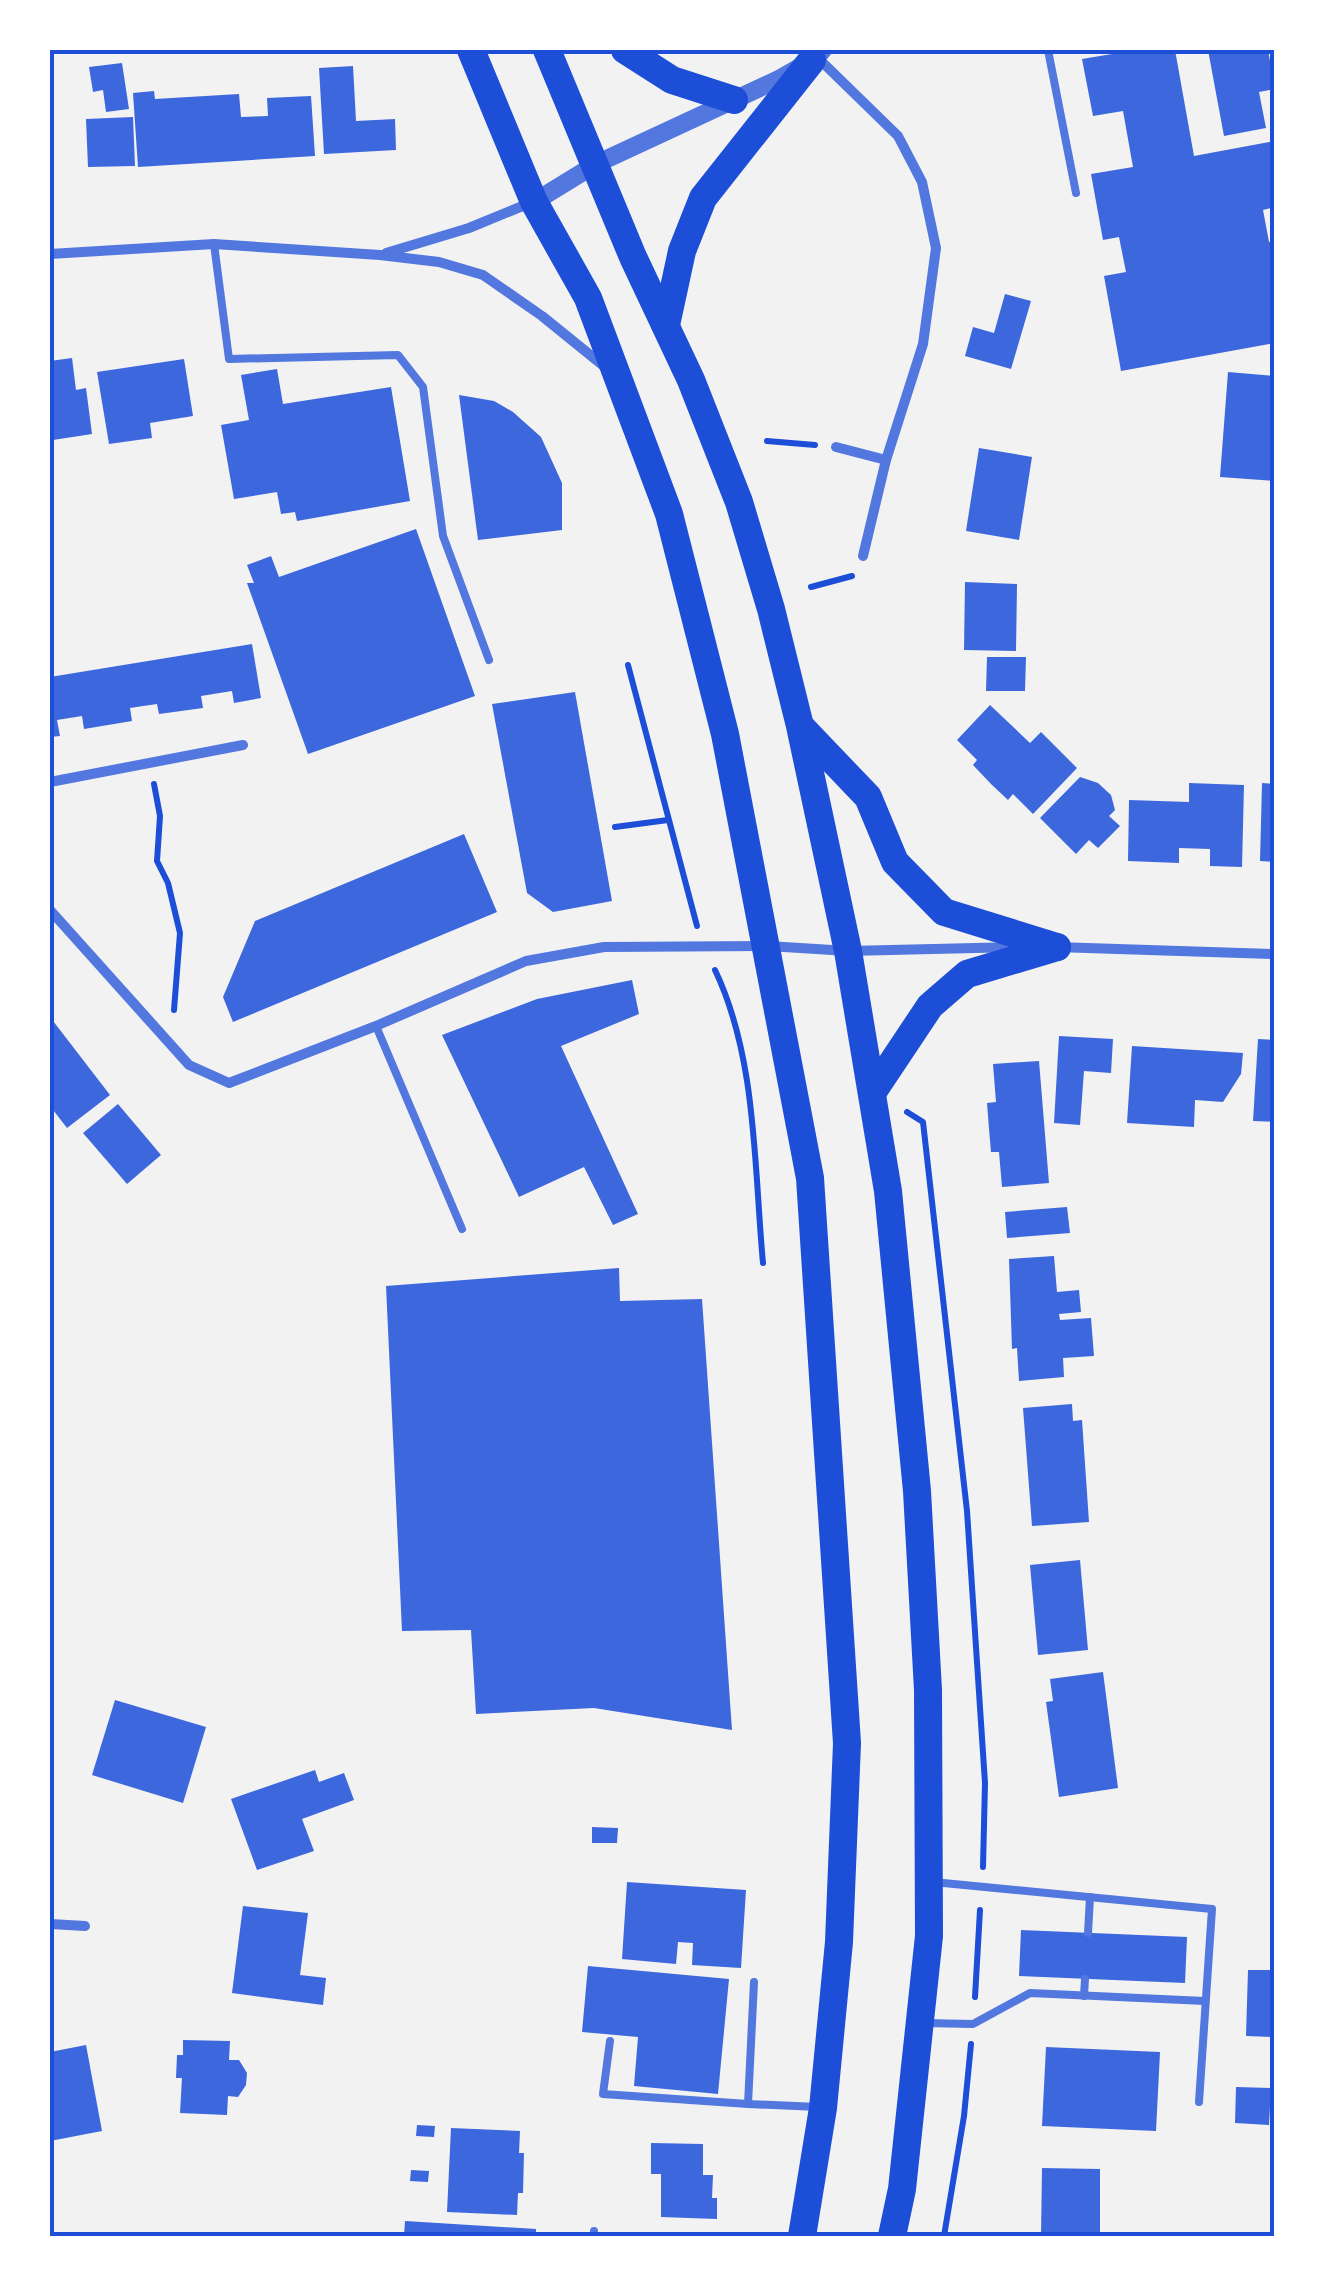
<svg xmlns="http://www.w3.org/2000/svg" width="1325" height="2286" font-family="'Nunito Sans',sans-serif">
	<rect width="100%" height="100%" fill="#f2f2f2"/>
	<g fill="#3d67dc">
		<path d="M1111 50H1175L1194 156 1275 141V207L1263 210 1269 242 1275 241V343L1121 371 1104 276 1126 272 1119 237 1103 240 1091 174 1133 167 1123 111 1093 116 1082 59 1112 54Z"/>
		<path d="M1208 50H1268L1275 89 1259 92 1266 128 1224 136Z"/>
		<path d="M122 63 129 109 106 112 103 90 93 92 89 67Z"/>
		<path d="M353 66 356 121 395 119 396 150 324 154 319 68Z"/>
		<path d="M154 91 155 99 239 94 241 117 268 116 267 98 311 96 315 156 138 167 133 93Z"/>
		<path d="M133 117 135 166 88 167 86 119Z"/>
		<path d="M1005 294 1031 301 1011 369 965 356 973 327 994 333Z"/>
		<path d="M72 358 76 390 86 388 92 434 53 440 50 429V361Z"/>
		<path d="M184 359 193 416 150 423 152 438 109 444 97 372Z"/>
		<path d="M277 369 283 404 391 387 410 501 297 521 295 512 281 514 277 492 234 499 221 425 249 420 241 375Z"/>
		<path d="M1228 372 1275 376V481L1220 477Z"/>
		<path d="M459 395 494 401 513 412 541 437 562 483V530L478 540Z"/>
		<path d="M979 448 1032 457 1019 540 966 531Z"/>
		<path d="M416 529 475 696 308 754 247 583H254L247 565 271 556 279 577Z"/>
		<path d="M965 582 1017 584 1016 651 964 650Z"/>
		<path d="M252 644 261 698 234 703 232 691 201 696 203 708 159 714 157 704 143 706 130 708 132 721 84 729 82 716 57 720 60 736 50 737V677Z"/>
		<path d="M987 657H1026L1025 691H986Z"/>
		<path d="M575 692 612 901 553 912 527 893 492 704Z"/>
		<path d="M990 705 1030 743 1041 732 1077 768 1033 814 1013 794 1008 800 991 784 973 765 977 760 957 740Z"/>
		<path d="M1080 777 1098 783 1111 795 1115 810 1109 816 1120 826 1098 848 1089 840 1076 854 1040 818Z"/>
		<path d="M1189 783 1244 785 1242 867 1210 866V849L1179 848V863L1128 861 1129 800 1189 802Z"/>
		<path d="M1262 783 1275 784V862L1260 861Z"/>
		<path d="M464 834 497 912 233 1022 223 997 255 921Z"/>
		<path d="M632 980 639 1014 561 1046 638 1214 613 1225 584 1167 519 1197 442 1035 537 999Z"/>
		<path d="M50 1017 110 1095 67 1128 50 1106Z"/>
		<path d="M1059 1036 1113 1039 1111 1073 1084 1071 1080 1125 1054 1123Z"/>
		<path d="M1258 1039 1275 1040V1122L1253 1121Z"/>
		<path d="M1132 1046 1243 1053 1241 1074 1223 1102 1195 1100 1194 1127 1127 1123Z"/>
		<path d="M1039 1061 1049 1183 1002 1187 999 1152H991L989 1129 987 1103 996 1102 993 1064Z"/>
		<path d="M118 1104 161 1155 127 1184 83 1133Z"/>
		<path d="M1067 1207 1070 1233 1007 1238 1005 1212Z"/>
		<path d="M1054 1256 1057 1292 1079 1290 1081 1312 1059 1314 1060 1320 1091 1318 1094 1356 1063 1358 1064 1377 1019 1381 1017 1348 1012 1349 1009 1259Z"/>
		<path d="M619 1268 620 1301 702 1299 732 1730 594 1708 476 1714 471 1630 402 1631 386 1286Z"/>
		<path d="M1072 1404 1073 1421 1082 1420 1089 1522 1032 1526 1023 1408Z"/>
		<path d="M1080 1560 1088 1650 1038 1655 1030 1565Z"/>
		<path d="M1103 1672 1118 1788 1059 1797 1046 1702 1053 1701 1050 1679Z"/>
		<path d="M115 1700 206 1727 183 1803 92 1775Z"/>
		<path d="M315 1770 319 1782 344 1773 354 1800 302 1819 314 1851 257 1870 231 1799Z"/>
		<path d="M592 1827 618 1828 617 1843H592Z"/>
		<path d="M627 1882 746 1890 741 1968 692 1965 693 1943 678 1942 676 1964 622 1959Z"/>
		<path d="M243 1906 308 1913 300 1975 326 1978 323 2005 232 1993Z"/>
		<path d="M1021 1930 1187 1937 1185 1983 1019 1976Z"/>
		<path d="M588 1966 729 1979 718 2094 634 2086 638 2037 582 2032Z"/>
		<path d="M1248 1970H1275V2037L1246 2036Z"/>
		<path d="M183 2040 230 2041 229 2060H239L247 2073 246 2085 238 2097 228 2096 227 2115 180 2113 182 2078H176L177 2055H183Z"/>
		<path d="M86 2045 102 2131 50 2141V2052Z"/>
		<path d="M1046 2047 1160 2052 1156 2131 1042 2126Z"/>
		<path d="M1236 2087 1271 2088 1269 2125 1235 2123Z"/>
		<path d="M417 2125 435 2126 434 2137 416 2136Z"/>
		<path d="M451 2128 520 2131 519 2153H524L523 2193H518L517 2215 447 2212Z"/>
		<path d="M651 2143 703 2144V2175H713L712 2198H717V2219L661 2217V2174H651Z"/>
		<path d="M1042 2168 1100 2169V2236H1041Z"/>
		<path d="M411 2170 429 2171 428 2182 410 2181Z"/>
		<path d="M405 2221 536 2229V2236H404Z"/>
	</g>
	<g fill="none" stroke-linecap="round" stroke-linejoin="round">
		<g stroke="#1d4ed8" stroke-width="6">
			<path d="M767 441 815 445"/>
			<path d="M811 587 852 576"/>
			<path d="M628 665 697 926"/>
			<path d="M154 784 160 816 157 861 168 883 180 933 174 1010"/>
			<path d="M615 827 668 820"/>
			<path d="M715 970C757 1058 754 1167 763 1263"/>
			<path d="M907 1112 923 1122 967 1511 985 1783 983 1867"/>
			<path d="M975 1997 980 1910"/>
			<path d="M944 2236 964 2116 971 2044"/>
		</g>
		<g stroke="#5277de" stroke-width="8">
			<path d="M1048 50 1076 193"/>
			<path d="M214 244 229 359 398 355 423 387 443 536 489 660"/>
			<path d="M376 1026 462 1229"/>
			<path d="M933 1882 1212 1909 1199 2102"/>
			<path d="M1088 1933 1090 1897"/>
			<path d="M754 1982 748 2104 818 2107"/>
			<path d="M1084 1996 1085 1979"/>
			<path d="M923 2023 973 2024 1030 1993 1205 2001"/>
			<path d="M610 2041 603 2094 748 2104"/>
			<path d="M594 2236V2231"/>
		</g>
		<g stroke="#5277de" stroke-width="10">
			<path d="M818 58 898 136 922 182 936 248 923 344 886 460 863 556"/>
			<path d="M386 253 469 228 530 203"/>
			<path d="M50 254 214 244 380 255 439 262 483 275 542 316 605 367"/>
			<path d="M836 447 886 460"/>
			<path d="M50 782 243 745"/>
			<path d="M50 910 189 1065 229 1083 376 1026 526 961 604 947 768 946 848 951 1019 947"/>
			<path d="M1056 947 1275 954"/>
			<path d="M50 1924 85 1926"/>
		</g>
		<path stroke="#5277de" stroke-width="18" d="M534 202 596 164 779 79 817 57 823 50"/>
		<g stroke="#1d4ed8" stroke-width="28">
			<path d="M471 50 534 202 588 298 669 514 725 734 810 1178 847 1743 839 1942 823 2108 802 2236"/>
			<path d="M547 50 633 257 691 380 739 502 771 609 800 726 848 951 888 1191 917 1491 928 1690 929 1936 902 2189 892 2236"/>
			<path d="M625 50 672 80 734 100"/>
			<path d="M666 325 682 251 703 198 812 60"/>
			<path d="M801 727 868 797 895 862 944 912 1057 947"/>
			<path d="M872 1093 930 1006 967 974 1057 947"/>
		</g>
	</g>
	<rect width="1325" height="2286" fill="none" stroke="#ffffff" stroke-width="105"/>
	<rect x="52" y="52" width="1220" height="2182" fill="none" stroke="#1d4ed8" stroke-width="4"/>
</svg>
